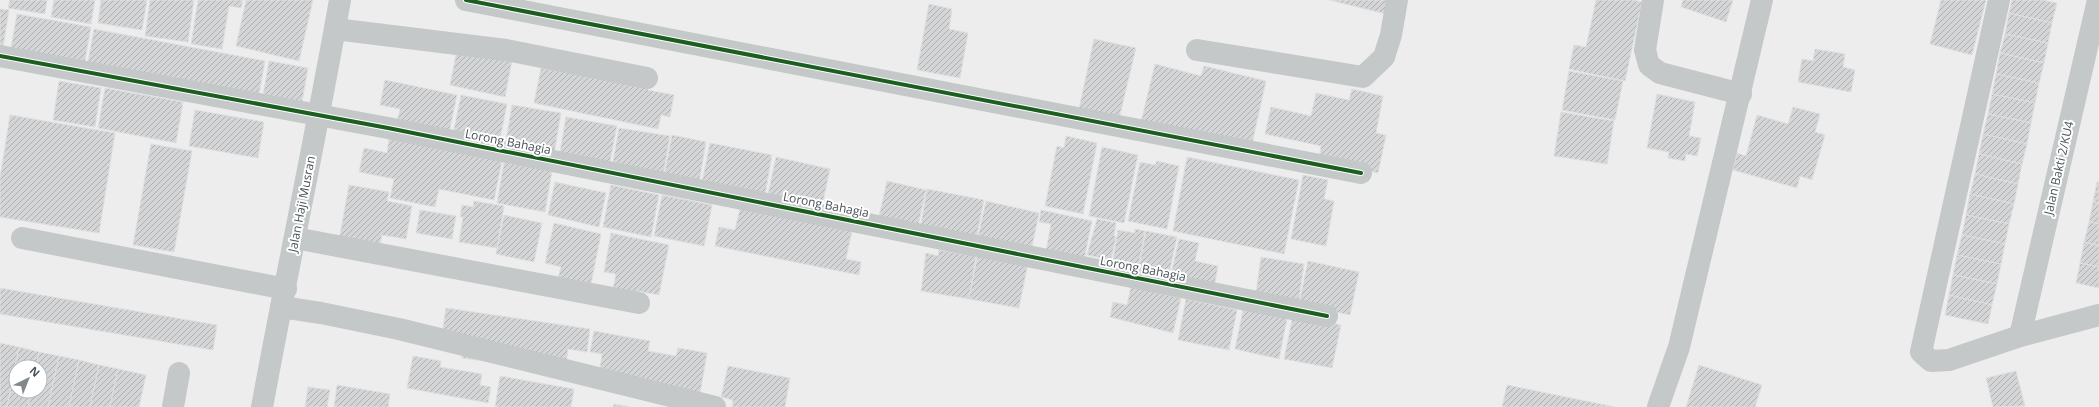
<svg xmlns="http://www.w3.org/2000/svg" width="2099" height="407" font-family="'Open Sans',sans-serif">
	<defs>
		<pattern id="building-hatch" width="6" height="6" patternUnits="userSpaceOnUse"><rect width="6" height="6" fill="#d4d5d6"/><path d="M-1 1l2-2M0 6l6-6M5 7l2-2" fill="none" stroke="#aeafb0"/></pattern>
	</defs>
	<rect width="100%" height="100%" fill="#eeeded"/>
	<g fill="url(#building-hatch)" stroke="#dfdfe0">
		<path d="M10 0H47L45 14 8 8Z"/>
		<path d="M54 0H95L91 24 51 17Z"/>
		<path d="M101 0H147L142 30 98 23Z"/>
		<path d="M150 0H194L188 42 145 36Z"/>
		<path d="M198 0H243L241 8 229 6 222 49 191 44Z"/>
		<path d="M246 0H313L299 61 236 46Z"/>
		<path d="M1329 0H1389L1386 14Z"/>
		<path d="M1596 0H1633L1642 2 1625 81 1569 69 1574 45 1586 47Z"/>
		<path d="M1683 0H1733L1726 22 1681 7Z"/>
		<path d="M1941 0H1986L1972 55 1930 44Z"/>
		<path d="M2012 0H2043L2057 3 2052 23 2009 13Z"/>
		<path d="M929 4 952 9 949 29 968 33 960 78 917 70Z"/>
		<path d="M0 9 9 10 3 48H0Z"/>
		<path d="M2009 13 2052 23 2048 43 2005 34Z"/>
		<path d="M17 14 91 27 84 66 10 53Z"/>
		<path d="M94 29 265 61 258 100 87 67Z"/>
		<path d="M2005 34 2048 43 2044 63 2000 53Z"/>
		<path d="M1094 39 1136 48 1119 119 1079 109Z"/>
		<path d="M1815 49 1845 54 1843 67 1855 70 1851 92 1798 82 1802 59 1813 61Z"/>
		<path d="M457 50 512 61 505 97 450 85Z"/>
		<path d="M2000 53 2044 63 2039 83 1996 74Z"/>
		<path d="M269 61 308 68 301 108 262 101Z"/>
		<path d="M1155 64 1201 76 1204 66 1266 81 1252 144 1141 122Z"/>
		<path d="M541 68 648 86V90L674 95 670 117 661 115 658 129 534 103Z"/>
		<path d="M1569 71 1623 81 1615 120 1562 110Z"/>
		<path d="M1996 74 2039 83 2035 103 1992 94Z"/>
		<path d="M385 80 457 95 449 133 397 122 400 109 380 105Z"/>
		<path d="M59 81 101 88 95 127 53 120Z"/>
		<path d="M105 88 183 102 176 143 98 128Z"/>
		<path d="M1352 89 1383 96 1376 133 1386 135 1378 173 1319 160 1321 146 1265 134 1271 107 1311 116 1316 93 1349 100Z"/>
		<path d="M1657 94 1695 102 1689 136 1701 138 1697 156 1686 154 1685 161 1668 158 1669 152 1647 148Z"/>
		<path d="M1992 94 2035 103 2031 123 1988 114Z"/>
		<path d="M461 95 507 104 499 144 453 134Z"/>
		<path d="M512 105 561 113 554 154 505 146Z"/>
		<path d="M1793 107 1820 114 1815 132 1825 135 1812 180 1800 176 1797 188 1733 170 1737 153 1746 156 1757 115 1788 124Z"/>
		<path d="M195 110 264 122 258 158 189 146Z"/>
		<path d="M1561 112 1614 121 1607 164 1554 156Z"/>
		<path d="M1988 114 2031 123 2027 144 1983 134Z"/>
		<path d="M10 115 115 133 99 233 0 217V178Z"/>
		<path d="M566 117 617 126 609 167 559 158Z"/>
		<path d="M619 128 670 136 663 176 612 167Z"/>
		<path d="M1983 134 2027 144 2022 164 1979 154Z"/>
		<path d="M672 135 706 142 699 183 664 176Z"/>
		<path d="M1066 136 1097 143 1083 214 1045 206 1057 146 1064 148Z"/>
		<path d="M389 138 502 161 494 200 439 189 435 207 390 198 394 179 359 172 364 148 387 153Z"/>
		<path d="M710 143 772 155 765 195 702 182Z"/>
		<path d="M151 144 192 151 174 252 133 245Z"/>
		<path d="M1102 147 1138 155 1124 223 1089 216Z"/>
		<path d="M1979 154 2022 164 2018 184 1975 174Z"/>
		<path d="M776 157 830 169 821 211 767 199Z"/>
		<path d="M1187 157 1299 180 1284 254 1173 231Z"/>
		<path d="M1157 161 1179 166 1167 229 1128 221 1140 162 1155 165Z"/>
		<path d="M504 162 552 171 545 212 497 203Z"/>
		<path d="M1975 174 2018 184 2014 204 1970 194Z"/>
		<path d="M1303 175 1328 180 1324 199 1334 201 1326 246 1291 239Z"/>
		<path d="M887 181 926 190 917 230 878 221Z"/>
		<path d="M555 182 606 193 599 227 548 215Z"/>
		<path d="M2097 182H2099V203L2093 202Z"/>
		<path d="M349 185 389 192 387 201 412 206 406 239 382 235 379 248 339 240Z"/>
		<path d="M611 185 659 195 651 237 603 227Z"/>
		<path d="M927 189 984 200 976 240 920 230Z"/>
		<path d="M1970 194 2014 204 2009 224 1966 215Z"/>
		<path d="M662 195 712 205 704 246 654 236Z"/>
		<path d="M474 201 504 206 497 248 459 242 463 217H460L462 205 473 207Z"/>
		<path d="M986 201 1039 213 1031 252 977 241Z"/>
		<path d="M2093 202 2099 203V224L2089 222Z"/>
		<path d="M740 208 852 231 846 259 861 262 859 275 715 246 719 227 735 230Z"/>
		<path d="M420 210 456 216 452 239 416 233Z"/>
		<path d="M1041 210 1092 221 1084 260 1046 251 1051 224 1039 222Z"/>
		<path d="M504 215 542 223 534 262 496 254Z"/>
		<path d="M1966 215 2009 224 2005 244 1962 235Z"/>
		<path d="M1097 219 1116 223 1114 236 1116 237 1111 260 1087 255Z"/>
		<path d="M2089 222 2099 224V246L2084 242Z"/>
		<path d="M554 223 601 234 590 289 557 282 561 267 545 263Z"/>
		<path d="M1135 229 1145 231 1138 270 1112 265 1118 230 1135 233Z"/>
		<path d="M1146 231 1177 237 1168 279 1138 272Z"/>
		<path d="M611 233 669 245 659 295 638 291 636 298 612 293 616 274 604 272Z"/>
		<path d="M1962 235 2005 244 2001 264 1957 255Z"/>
		<path d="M1179 239 1199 243 1195 261 1218 266 1214 288 1170 279Z"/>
		<path d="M2084 242 2099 246V267L2080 263Z"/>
		<path d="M939 250 976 256 969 299 921 291 926 253 938 256Z"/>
		<path d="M978 253 1028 263 1019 308 969 299Z"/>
		<path d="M1957 255 2001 264 1997 284 1953 275Z"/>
		<path d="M1261 257 1304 264 1299 300 1256 293Z"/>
		<path d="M1308 261 1359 272 1350 315 1299 304Z"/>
		<path d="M2080 263 2099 267V288L2076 283Z"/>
		<path d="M1953 275 1997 284 1992 305 1949 295Z"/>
		<path d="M1131 286 1181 298 1173 333 1110 317 1113 302 1127 305Z"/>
		<path d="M0 288 217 325 213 350 0 314Z"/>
		<path d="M1949 295 1992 305 1988 324 1945 315Z"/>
		<path d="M1186 299 1237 310 1229 350 1178 340Z"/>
		<path d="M1244 305 1288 314 1279 359 1235 349Z"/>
		<path d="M446 308 590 329 587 352 568 349 565 372 462 358 464 345 441 341Z"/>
		<path d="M1293 315 1341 325 1332 368 1284 359Z"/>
		<path d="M594 331 650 341 648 351 676 356 678 348 707 353 698 406 599 374 602 354 590 352Z"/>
		<path d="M0 343 19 347 7 407H0Z"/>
		<path d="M19 347 39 352 36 367H16V391H31L28 407H7Z"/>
		<path d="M39 352 59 356 48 407H28L31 391H40V367H36Z"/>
		<path d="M59 356 79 360 69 407H48Z"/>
		<path d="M413 356 441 361 440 367 482 374 480 385 491 387 488 403 407 388Z"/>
		<path d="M79 360 99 365 90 407H69Z"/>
		<path d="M99 365 118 369 110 407H90Z"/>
		<path d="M1699 365 1762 385 1755 407H1686Z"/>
		<path d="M728 366 790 378 785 407H732L733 400 721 397Z"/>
		<path d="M118 369 146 375 139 407H110Z"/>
		<path d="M2016 371 2025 406 1993 407 1986 378Z"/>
		<path d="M500 376 574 389 571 407H495Z"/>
		<path d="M337 385 390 394 388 407H334Z"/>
		<path d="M1507 385 1615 407H1502Z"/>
		<path d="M308 387 330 390 327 407H305Z"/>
		<path d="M614 404 630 407H613Z"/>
	</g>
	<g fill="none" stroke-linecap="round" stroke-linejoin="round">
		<g stroke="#c4c8c9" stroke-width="22">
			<path d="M466 0 1361 173"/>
			<path d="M1653 0 1645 50 1649 65 1660 73 1741 94"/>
			<path d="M1999 0 1921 352 1931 361 1949 360 2020 336 2099 315"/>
			<path d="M335 29 506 50 647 78"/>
			<path d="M1197 50 1363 77 1384 57 1391 35 1397 0"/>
			<path d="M0 56 388 128 1327 316"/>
			<path d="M22 238 286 289"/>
			<path d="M295 238 639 303"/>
			<path d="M281 307 321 313 399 329 715 407"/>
			<path d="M2020 336 2098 0"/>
			<path d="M173 407 179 373"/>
			<path d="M262 407C287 271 316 136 340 0"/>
			<path d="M1658 407 1679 347 1762 0"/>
		</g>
		<g stroke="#fff" stroke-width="6">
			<g id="cycleway">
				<path d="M466 0 1361 173"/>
				<path d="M0 56 388 128 1327 316"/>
			</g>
		</g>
		<use href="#cycleway" stroke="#1b5e20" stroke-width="4"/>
	</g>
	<g text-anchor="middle" stroke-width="4" stroke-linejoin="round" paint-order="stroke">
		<g font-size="12" fill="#465158" stroke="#fff">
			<text transform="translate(508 142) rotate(11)" y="4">Lorong Bahagia</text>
			<text transform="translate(2059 168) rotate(-77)" y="4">Jalan Bakti 2/KU4</text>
			<text transform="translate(302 204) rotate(-79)" y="4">Jalan Haji Musran</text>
			<text transform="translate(826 205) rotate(11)" y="4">Lorong Bahagia</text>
			<text transform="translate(1143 269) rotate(11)" y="4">Lorong Bahagia</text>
		</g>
	</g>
	<g transform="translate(28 379) rotate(43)"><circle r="19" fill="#ffffff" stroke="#b5b9bc"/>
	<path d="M0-3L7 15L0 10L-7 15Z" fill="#81888c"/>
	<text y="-6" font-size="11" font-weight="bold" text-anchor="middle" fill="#465158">N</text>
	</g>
</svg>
